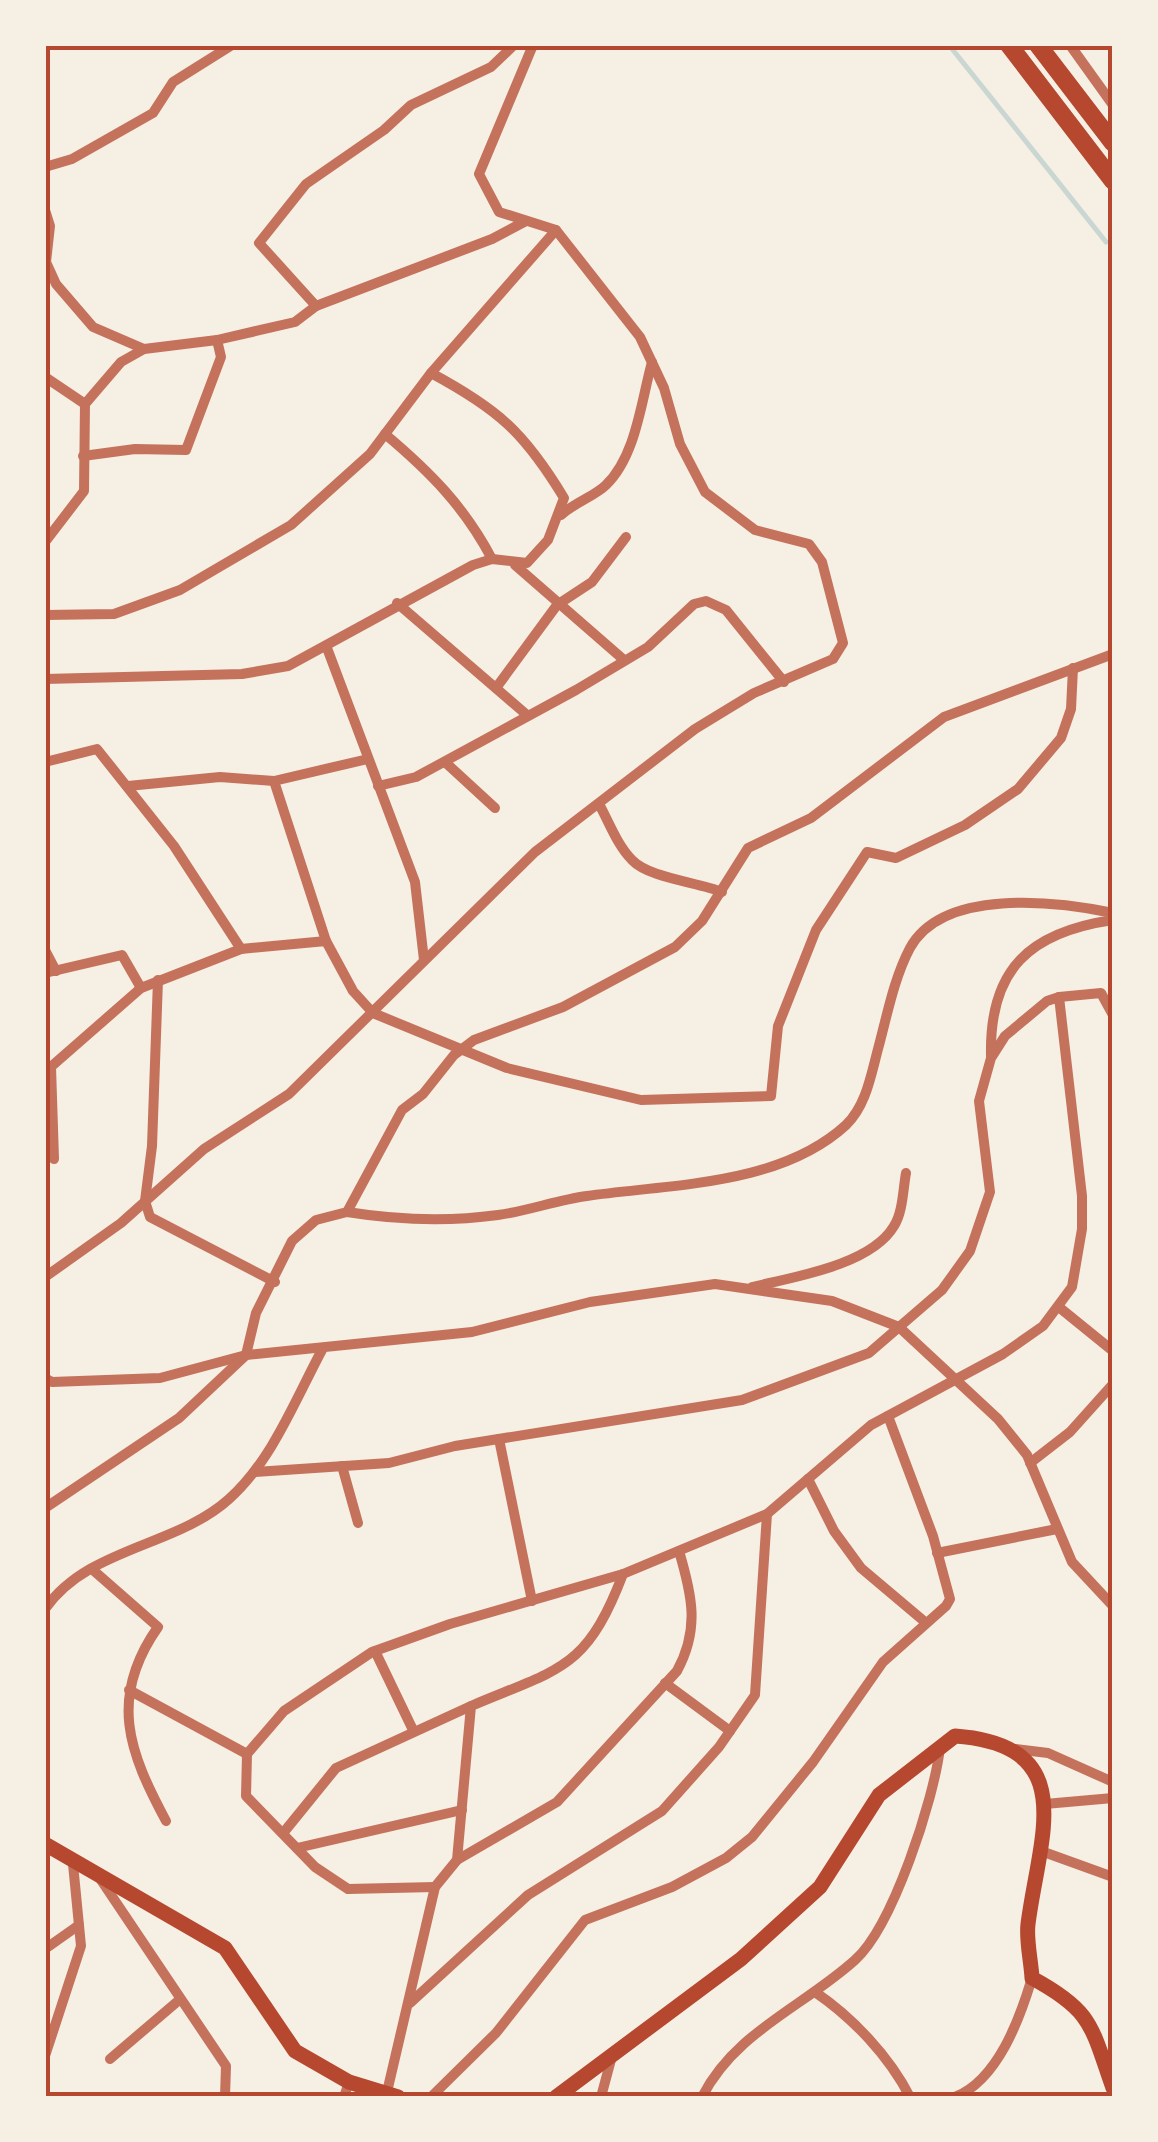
<svg xmlns="http://www.w3.org/2000/svg" width="1158" height="2142" font-family="'IBM Plex Sans',sans-serif">
	<rect width="100%" height="100%" fill="#f6efe4"/>
	<g fill="none" stroke-linecap="round" stroke-linejoin="round">
		<path stroke="#c9d6d2" stroke-width="5" d="M949 45 1106 242"/>
		<g stroke="#c5725c" stroke-width="10">
			<path d="M1070 45 1113 105"/>
			<path d="M45 167 72 159 153 113 173 82 232 45"/>
			<path d="M45 210 50 226 46 262 56 284 93 327 144 349"/>
			<path d="M316 306 492 239 526 221"/>
			<path d="M45 377 85 404 84 491 45 542"/>
			<path d="M85 404 121 362 144 349 217 340 295 322 316 306 259 243 306 184 384 130 411 105 491 67 514 45"/>
			<path d="M385 434C430 472 464 506 492 559"/>
			<path d="M83 456 135 449 186 450 221 357 217 340"/>
			<path d="M561 515C574 503 595 496 606 485 636 456 641 402 652 362"/>
			<path d="M515 565 624 660"/>
			<path d="M397 603 527 715"/>
			<path d="M45 615 114 614 180 590 291 525 370 454 431 373 556 230"/>
			<path d="M327 648 415 882 424 960"/>
			<path d="M45 679 242 674 288 666 473 565 492 559 527 563 548 540 564 498C524 432 498 409 431 373"/>
			<path d="M496 688 557 605 592 582 626 537"/>
			<path d="M45 762 97 749 174 846 241 949"/>
			<path d="M445 762 495 808"/>
			<path d="M128 786 220 777 274 781"/>
			<path d="M378 786 416 777 576 690 648 647 694 604 706 601 726 610 784 682"/>
			<path d="M599 804C609 822 617 845 632 860 649 878 697 882 722 892"/>
			<path d="M326 941 274 781 368 759"/>
			<path d="M45 950 56 971"/>
			<path d="M45 973 122 955 141 988"/>
			<path d="M158 980 152 1146 145 1201 150 1217 275 1282"/>
			<path d="M1059 997 1101 993 1113 1015"/>
			<path d="M991 1056C989 969 1030 932 1113 920"/>
			<path d="M51 1067 54 1159"/>
			<path d="M45 1072 141 988 241 949 326 941 353 991 373 1013 507 1068 641 1100 771 1096 778 1026 816 930 867 852 896 858 965 825 1018 789 1061 738 1071 709 1073 668"/>
			<path d="M347 1212C397 1220 447 1222 498 1215 528 1211 557 1200 587 1196 670 1184 780 1186 846 1125 866 1106 871 1075 878 1049 887 1016 894 978 910 948 943 888 1055 901 1113 913"/>
			<path d="M45 1277 121 1223 204 1149 289 1094 535 852 695 729 754 693 833 659 843 643 822 562 809 544 755 530 705 492 680 444 664 388 640 337 556 230 499 212 479 174 533 45"/>
			<path d="M752 1287C794 1277 871 1265 894 1226 903 1212 903 1189 906 1173"/>
			<path d="M1060 1308 1113 1351"/>
			<path d="M45 1378 52 1382 160 1378 246 1355 472 1332 590 1302 715 1284 832 1301 899 1327 998 1419 1027 1455 1072 1562 1113 1606"/>
			<path d="M499 1439 532 1601"/>
			<path d="M1030 1463 1070 1432 1113 1384"/>
			<path d="M342 1466 358 1523"/>
			<path d="M255 1472 389 1463 455 1446 742 1400 869 1353 942 1290 970 1251 990 1192 979 1101 991 1058 1005 1036 1047 1001 1059 997 1082 1196V1229L1072 1287 1043 1326 1003 1354 871 1425 767 1514 623 1574C586 1671 560 1668 471 1706L457 1860 435 1887 387 2092"/>
			<path d="M808 1479 834 1531 861 1568 925 1622"/>
			<path d="M45 1508 179 1418 246 1355 256 1313 292 1241 316 1220 347 1212 402 1110 423 1094 454 1055 474 1040 563 1007 675 947 702 921 748 848 811 818 944 717 1113 654"/>
			<path d="M937 1553 1057 1529"/>
			<path d="M93 1570 158 1627C108 1698 129 1752 166 1821"/>
			<path d="M45 1609C88 1547 176 1547 229 1499 272 1461 296 1398 323 1348"/>
			<path d="M375 1651 413 1730"/>
			<path d="M665 1683 730 1731"/>
			<path d="M129 1690 247 1754"/>
			<path d="M1015 1749 1048 1753 1113 1782"/>
			<path d="M1045 1804 1113 1798"/>
			<path d="M284 1832 336 1768 471 1706"/>
			<path d="M297 1848 462 1810"/>
			<path d="M1041 1851 1113 1877"/>
			<path d="M457 1860 557 1802 677 1671C700 1629 692 1595 679 1551"/>
			<path d="M99 1877 226 2066 225 2097"/>
			<path d="M435 1887 348 1889 315 1867 246 1796 247 1754 284 1711 372 1652 450 1624 623 1574"/>
			<path d="M45 1949 79 1925"/>
			<path d="M815 1992C853 2018 889 2056 910 2097"/>
			<path d="M410 2003 528 1895 662 1811 719 1747 755 1695 767 1514"/>
			<path d="M45 2056 81 1946 73 1864"/>
			<path d="M110 2059 178 2001"/>
			<path d="M344 2097 349 2082"/>
			<path d="M431 2097 496 2033 585 1920 672 1887 726 1858 752 1837 813 1762 883 1662 946 1606 950 1599 933 1536 888 1416"/>
			<path d="M601 2097 612 2056"/>
			<path d="M702 2097C735 2032 803 2007 855 1960 893 1926 934 1799 940 1748"/>
			<path d="M955 2097C998 2080 1020 2018 1032 1978"/>
		</g>
		<g stroke="#b5482f" stroke-width="15">
			<path d="M45 1844 225 1948 295 2051 349 2082 398 2097"/>
			<path d="M556 2097 741 1959 820 1887 879 1795 955 1736C1082 1745 1039 1837 1028 1924 1026 1941 1031 1960 1032 1978 1093 2011 1091 2026 1113 2088"/>
		</g>
		<g stroke="#b5482f" stroke-width="18">
			<path d="M1009 45 1113 181"/>
			<path d="M1038 45 1113 143"/>
		</g>
	</g>
	<rect width="1158" height="2142" fill="none" stroke="#f6efe4" stroke-width="95"/>
	<rect x="48" y="48" width="1062" height="2046" fill="none" stroke="#b5482f" stroke-width="4"/>
</svg>
